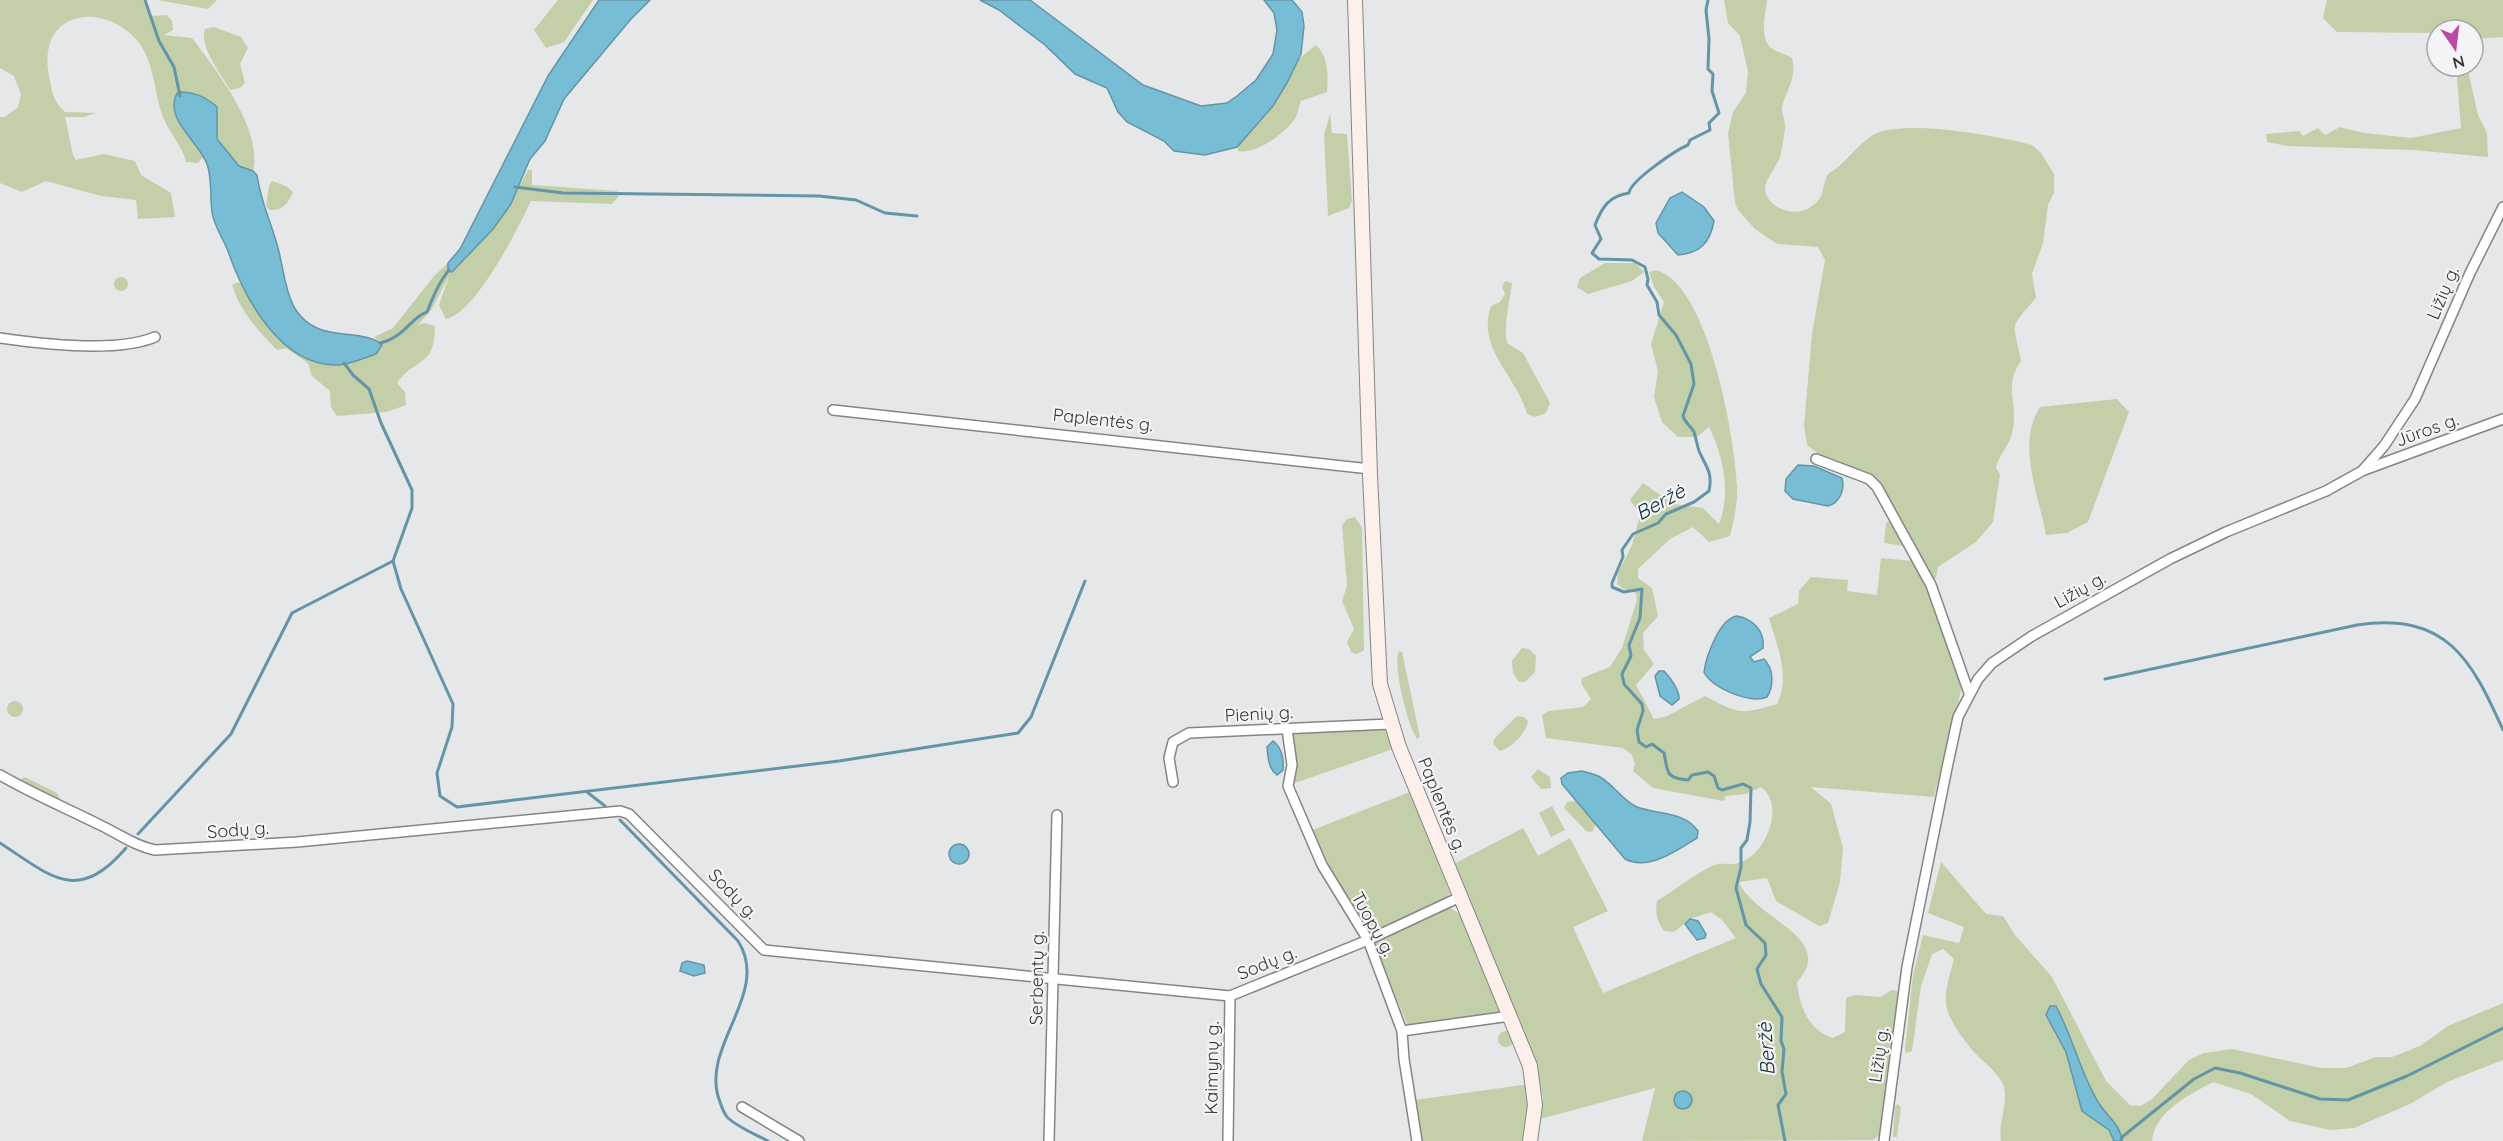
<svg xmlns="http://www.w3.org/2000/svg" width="2503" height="1141" font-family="Quicksand,sans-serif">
	<rect width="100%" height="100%" fill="#e6e7e8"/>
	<g fill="#c3cfa9">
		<path d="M0 0H143L150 16 167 15 172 21 173 30 164 35 192 38C216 70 263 129 253 171L239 166 217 139V107L207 98 175 97C168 120 193 138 203 157L198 163 186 162C182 145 169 133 163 117 154 93 155 66 140 44 107 0 36 8 49 76 52 92 53 101 65 112L96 113 84 117H65L73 155 76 160 104 154 135 161 141 175 171 193 175 217 138 219 136 200 101 196 46 181 22 192 0 183V117H5L18 107 21 94 14 76 0 68Z"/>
		<path d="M157 0H217L208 9Z"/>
		<path d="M558 0H593L564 42 546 48 534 30Z"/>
		<path d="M1724 0H1767C1766 14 1759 35 1770 47 1775 52 1786 54 1792 58 1797 81 1786 89 1782 107 1781 113 1785 119 1785 125 1786 127 1781 155 1780 157 1775 172 1752 189 1776 206 1791 216 1812 213 1821 196 1824 189 1824 181 1828 174 1846 164 1855 146 1873 135 1902 118 1999 136 2032 145L2041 153 2054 174V193L2048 205 2043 243 2032 274 2036 298C2007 331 2014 321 2021 361 2003 387 2018 401 2013 429 2011 444 2000 453 1996 467L2000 475 1993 522 1976 542 1938 567 1936 578 1933 580 1876 478 1821 456 1807 445 1804 426 1812 334 1825 260 1818 247 1777 244 1755 229 1738 210 1735 203 1728 133 1733 112 1746 93 1748 71 1740 36 1728 23Z"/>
		<path d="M2327 0H2503V37L2473 39V30H2437V33L2337 32 2323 18Z"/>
		<path d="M214 27 241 37 248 48 240 64 245 83 240 88 230 90C221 73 199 47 205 29Z"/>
		<path d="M1316 45C1329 57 1328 76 1327 92L1301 101C1299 106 1298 114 1295 119 1284 134 1257 154 1238 151V146L1274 106 1300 58Z"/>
		<path d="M2456 66H2467L2478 115 2487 133 2488 157 2413 150 2287 146 2267 142 2266 134 2299 131 2303 136 2318 128 2325 135 2340 127 2364 133 2411 138 2461 128Z"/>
		<path d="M1330 114 1332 133 1347 134 1352 201 1349 208 1328 216 1324 135Z"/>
		<path d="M528 170H532V185L617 191 619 196 612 204 531 201C519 227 475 314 446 319L439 305 449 276 432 309 418 325 424 323 435 326C434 369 418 355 397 383L405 392 406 405 387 412 337 416 331 407 330 391 312 376 308 363 286 348 277 350C257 329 241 313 232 285L239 282C260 318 289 365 336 365 349 365 364 358 376 354L382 343 374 337 393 328 434 276 448 263V271L452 272C484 240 508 210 528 170Z"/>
		<path d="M272 181 286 186 293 192C288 203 283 211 270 210L266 206 269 186Z"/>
		<path d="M1605 263H1635L1644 272 1632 281 1588 294 1577 287 1580 278Z"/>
		<path d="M1655 270C1708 281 1735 439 1737 486 1738 503 1734 520 1730 536L1709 542 1693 527 1670 539 1638 569V578L1652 588 1658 616 1643 633 1644 650 1654 664 1636 685 1654 719 1665 717 1705 696C1739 714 1740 715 1777 704 1791 676 1777 646 1769 618L1798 604 1799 591 1811 577 1848 580 1847 591 1877 595 1881 558 1913 561 1931 595 1959 678 1961 691 1934 797 1811 787 1831 804 1843 848 1840 882 1828 923 1819 926 1776 901 1767 878 1739 882C1754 919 1838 937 1797 982 1799 1006 1809 1031 1833 1038L1845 1032 1846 998 1854 995 1881 997 1891 990 1901 992 1885 1132 1872 1140 1642 1141 1655 1088 1540 1119 1543 1098 1533 1055 1452 865 1523 828 1538 856 1570 838 1608 911 1573 927 1603 993 1736 938 1722 920 1711 912 1690 919 1674 932 1664 931C1657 921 1655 914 1657 901 1675 890 1693 875 1712 866 1722 861 1731 866 1739 863 1766 855 1786 805 1761 787L1746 794 1726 796 1724 801 1653 788 1633 771 1635 764 1632 755 1623 748 1546 738 1542 715 1549 711 1583 707 1591 699 1581 683 1582 678 1610 667 1622 648 1637 600 1636 593 1624 589 1617 584 1618 573 1632 545 1640 515 1630 500 1643 483 1673 504 1703 508 1719 524C1731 493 1724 457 1709 427L1697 437H1678L1662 422 1654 397 1658 371 1651 344 1664 302 1654 287 1649 272Z"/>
		<circle cx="121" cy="284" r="7"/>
		<path d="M1505 281 1512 283C1510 300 1503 327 1507 343L1523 353 1550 403 1546 413 1535 417 1527 414C1517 376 1476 349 1491 306L1500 302 1505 294 1502 287Z"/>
		<path d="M2117 399 2129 412 2088 522 2067 533 2046 535C2039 496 2016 443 2040 407Z"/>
		<path d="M1355 517 1362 528 1364 650 1357 654 1351 652 1347 642 1354 629 1342 601 1347 586 1342 525 1347 519Z"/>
		<path d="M1891 521 1904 546 1884 543 1886 523Z"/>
		<path d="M1522 648 1529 649 1536 656 1535 672 1525 682H1519L1513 673 1512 661Z"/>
		<path d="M1399 651 1402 652 1420 737 1417 739C1408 727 1392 664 1399 651Z"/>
		<circle cx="15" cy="709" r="8"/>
		<path d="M1517 716 1524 717 1528 721C1526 733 1512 748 1500 751L1493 744 1494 739Z"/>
		<path d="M1384 727 1393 749 1292 784 1290 732Z"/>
		<path d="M1538 769 1550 777 1551 788 1541 789 1531 777Z"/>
		<path d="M25 777 57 793 61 802 17 781Z"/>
		<path d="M1410 792 1450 893 1447 897 1368 934 1310 831Z"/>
		<path d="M1576 801 1596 824 1592 832 1586 831 1564 808 1567 802Z"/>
		<path d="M1552 806 1565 830 1551 837 1539 813Z"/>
		<path d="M1941 862 1986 914 2003 916 2015 935 2052 977 2106 1081 2130 1105 2141 1106 2152 1099 2189 1060 2204 1053 2232 1049 2321 1068H2346L2376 1057H2392L2420 1046 2448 1026 2503 1003V1060L2447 1082 2410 1104 2354 1128 2330 1130 2290 1121 2251 1094 2213 1082C2189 1095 2155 1111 2152 1141H2122C2120 1123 2106 1116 2098 1102 2080 1072 2073 1038 2056 1007L2046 1015 2066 1052 2082 1111 2109 1130 2114 1141H2001C1998 1122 2008 1106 2004 1087 2002 1078 1988 1065 1981 1059 1970 1049 1951 1024 1947 1009 1943 995 1950 974 1954 959L1943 949 1932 954 1921 986 1912 1051 1906 1053 1905 1049 1913 975 1923 935 1959 943 1964 927 1928 913Z"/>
		<path d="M1448 907 1460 914 1507 1020 1411 1033 1373 942Z"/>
		<circle cx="1506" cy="1039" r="8"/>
		<path d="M1529 1084 1530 1106 1524 1141H1420L1415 1100Z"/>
		<path d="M1898 1104 1901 1108 1897 1137H1893L1895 1106Z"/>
	</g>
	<g fill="#77bdd5" stroke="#6495a6" stroke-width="1.5">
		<path d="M599 0H650L631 19 564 99 545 141 530 159 511 204 493 229 452 272 448 271V263L460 249 548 76Z"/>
		<path d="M980 0H1030L1143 85 1201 106 1227 103 1237 96 1256 80 1273 54 1277 30 1274 13 1264 0H1292L1302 12 1304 26 1301 54 1287 83 1273 106 1237 147 1205 155 1174 151 1164 141 1127 122 1118 112 1107 88 1075 74 1045 45 999 10Z"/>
		<path d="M178 92C194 92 205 96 217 107V139L239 166 253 171 257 175C261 202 269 217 276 241 287 274 282 316 322 330 339 336 372 333 382 345L376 354C364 358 349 365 337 365 281 366 245 299 229 254 225 241 214 227 212 212 210 198 212 182 208 167 202 143 161 119 178 92Z"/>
		<path d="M1682 192 1704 207 1714 221C1710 243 1700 253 1678 255L1658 233 1656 223 1670 198Z"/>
		<path d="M1798 465 1814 466 1842 478C1845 489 1840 503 1828 506L1793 499 1785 491 1786 479Z"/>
		<path d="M1737 616C1753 619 1765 631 1763 648L1750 657 1754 662 1764 659C1774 669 1774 686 1767 697 1750 704 1711 688 1704 672 1706 656 1720 618 1737 616Z"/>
		<path d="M1659 671H1664C1670 677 1680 691 1679 699L1672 705 1660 696 1655 676Z"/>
		<path d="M1273 741C1282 747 1284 760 1283 770L1277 775C1268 769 1268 756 1267 747Z"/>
		<path d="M1582 771C1588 773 1595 774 1600 777 1614 785 1622 800 1637 807 1658 815 1684 811 1698 831L1697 838C1676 851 1649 871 1625 859L1562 784 1561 778 1568 773Z"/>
		<circle cx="959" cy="854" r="10"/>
		<path d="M1690 919 1698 921 1706 934 1705 938 1697 940 1685 924Z"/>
		<path d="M687 961 704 965 705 973 694 976 680 971 682 963Z"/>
		<path d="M2050 1006H2056C2073 1038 2080 1072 2098 1102 2106 1116 2120 1123 2122 1141H2114L2109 1130 2082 1111 2066 1052 2046 1015Z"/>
		<circle cx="1683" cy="1100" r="9"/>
	</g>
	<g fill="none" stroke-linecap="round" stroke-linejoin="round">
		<g stroke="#6495a6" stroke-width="3">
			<path d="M145 0 159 41 174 67 180 96"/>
			<path d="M1708 0 1706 10 1709 39 1708 69 1713 74 1712 91 1719 113 1709 123 1710 130 1690 140 1688 145C1676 150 1630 181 1629 193 1609 196 1602 207 1595 225L1601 239 1592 253 1599 259 1632 260 1645 267 1648 279 1647 285 1657 302 1659 315 1676 335 1691 364 1694 384 1683 416C1685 423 1691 426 1694 432 1696 438 1697 445 1699 451 1706 467 1713 472 1709 491L1694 502 1666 514 1658 523 1633 534 1622 550 1623 557 1612 583V587L1624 592 1642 589 1640 618 1629 645 1631 656 1622 674 1624 684 1642 704 1643 711 1637 730 1639 742 1646 747 1652 744 1664 753C1668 772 1665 778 1688 780L1692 775 1708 772 1714 776 1718 788 1722 790 1743 784 1751 788 1750 822 1747 840 1741 848V867L1736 888 1746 925 1765 943 1766 955 1757 969 1761 984 1782 1017 1781 1041 1784 1049 1782 1072 1786 1094 1778 1105 1785 1141"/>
			<path d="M515 187 563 193 819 196 856 200 885 213 917 216"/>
			<path d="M380 343C404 338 411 317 427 312 433 297 439 282 449 270"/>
			<path d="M344 363 353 375 369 389 381 423 412 490V508L393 561 401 589 453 704 452 727 437 773 440 796 457 807 839 761 1018 733 1031 717 1085 581"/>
			<path d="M2105 679 2357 625C2447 612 2471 659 2503 730"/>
			<path d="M587 792 605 806"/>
			<path d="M620 820 738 941C772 994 698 1047 720 1102 722 1108 724 1114 728 1118 739 1128 755 1134 768 1141"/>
			<path d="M138 834 231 734 292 613 393 561"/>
			<path d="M0 843C51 876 77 905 126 848"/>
			<path d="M2121 1141 2122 1137 2194 1079 2215 1068 2240 1073 2320 1099 2348 1100 2407 1076 2503 1028"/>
		</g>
		<g stroke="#848586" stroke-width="12">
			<g id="street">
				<path d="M0 338C41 344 117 353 155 337"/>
				<path d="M833 410 1370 469"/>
				<path d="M1816 459 1869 479 1877 487 1931 585 1969 693"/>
				<path d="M2364 470 2503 419"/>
				<path d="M1287 729 1292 765 1288 786 1322 865 1368 940 1402 1031 1404 1059 1417 1141"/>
				<path d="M0 775C33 794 66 808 100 825 119 834 135 846 155 850L297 842 620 811 629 814 764 950 1128 986 1230 996 1368 940 1460 897"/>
				<path d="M1173 782 1169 758 1173 742 1189 733 1390 724"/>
				<path d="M1402 1031 1510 1016"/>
				<path d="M742 1107 799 1141"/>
				<path d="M1049 1141 1057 815"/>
				<path d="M1228 1141 1230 996"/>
				<path d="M1884 1141 1907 967 1947 768 1958 717 1978 679 1992 663 2032 636 2170 559 2226 532 2326 491 2362 471 2384 446 2415 399 2470 273 2503 207"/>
			</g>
		</g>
		<g stroke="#848586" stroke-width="16">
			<path id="secondary" d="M1355 0 1370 475 1380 684 1399 747 1530 1066 1535 1105 1530 1141"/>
		</g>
		<use href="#street" stroke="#fff" stroke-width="9"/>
		<use href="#secondary" stroke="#fdf0eb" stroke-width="14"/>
	</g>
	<g text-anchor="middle" stroke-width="4.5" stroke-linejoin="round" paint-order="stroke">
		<g font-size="18" fill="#373738" stroke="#f4f4f6">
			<text transform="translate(2443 293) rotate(-67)" y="6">Ližių g.</text>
			<text transform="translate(1103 420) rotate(6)" y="6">Paplentės g.</text>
			<text transform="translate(2427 430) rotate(-20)" y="6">Jūros g.</text>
			<text transform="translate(2080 590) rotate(-29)" y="6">Ližių g.</text>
			<text transform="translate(1259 714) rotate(-3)" y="6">Pienių g.</text>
			<text transform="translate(1442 805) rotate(68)" y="6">Paplentės g.</text>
			<text transform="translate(238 830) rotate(-4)" y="6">Sodų g.</text>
			<text transform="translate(733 894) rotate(46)" y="6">Sodų g.</text>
			<text transform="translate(1373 924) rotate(61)" y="6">Tuopų g.</text>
			<text transform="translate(1267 963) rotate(-22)" y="6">Sodų g.</text>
			<text transform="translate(1037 978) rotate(-89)" y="6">Serbentų g.</text>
			<text transform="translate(1879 1055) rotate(-82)" y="6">Ližių g.</text>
			<text transform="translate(1212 1068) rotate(-89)" y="6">Kaimynų g.</text>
		</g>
		<g font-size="20" font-style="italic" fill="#0c2f39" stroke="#f4f4f6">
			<text transform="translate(1660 502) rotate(-29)" y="7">Beržė</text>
			<text transform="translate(1766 1049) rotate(-94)" y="7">Beržė</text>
		</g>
	</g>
	<g transform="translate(2455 48) rotate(166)"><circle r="28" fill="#f4f4f6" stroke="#a8a8aa" stroke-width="1.5"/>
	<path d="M0-4.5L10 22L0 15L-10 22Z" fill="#bc49a3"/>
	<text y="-9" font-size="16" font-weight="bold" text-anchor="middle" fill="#373738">N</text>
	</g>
</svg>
